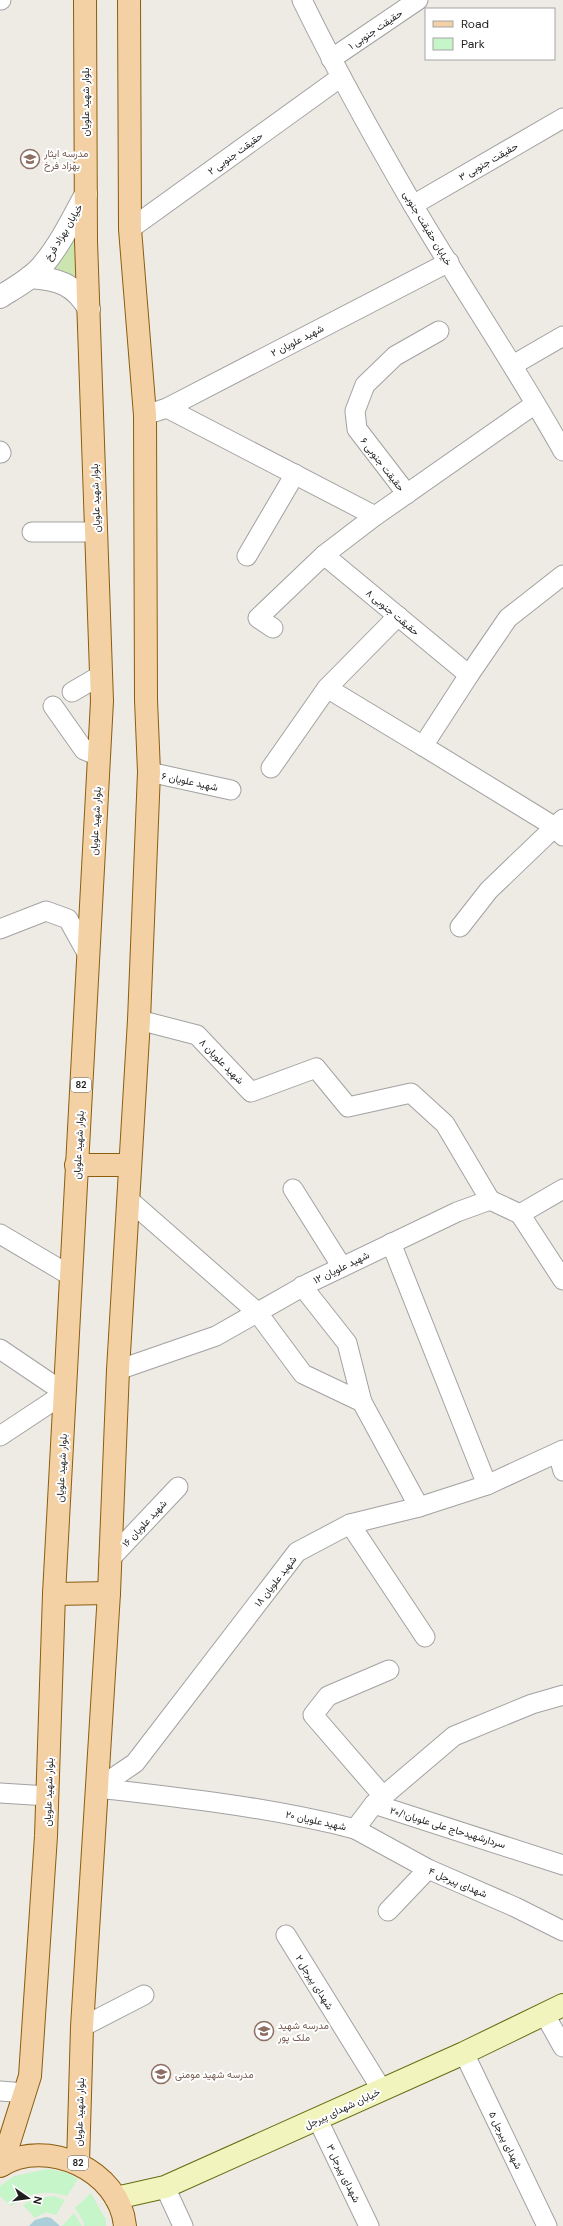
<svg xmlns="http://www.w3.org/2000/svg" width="563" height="2226" font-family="'DM Sans',Vazirmatn,sans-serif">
	<rect width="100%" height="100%" fill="#eeebe5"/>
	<path fill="#cbe4b0" d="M84 199 89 307 43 266Z"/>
	<g fill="#c6f5c9">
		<path d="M47 2169 66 2172 78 2179 67 2196C43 2190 32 2192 11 2206L0 2196V2186L14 2176Z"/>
		<path d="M91 2193 106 2220V2226H84L83 2221 75 2208Z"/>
		<path d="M54 2196 65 2200 56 2215 46 2212 35 2218 23 2205 36 2198Z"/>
		<path d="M74 2213 82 2226H62Z"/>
	</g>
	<path fill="#aacfd8" d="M46 2217 51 2218 60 2226H29L35 2220Z"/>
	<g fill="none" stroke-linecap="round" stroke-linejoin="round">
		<g stroke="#a2a2a2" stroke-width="21">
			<g id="minor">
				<path d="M0 0H1"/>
				<path d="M302 0C336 70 374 138 413 205 462 288 516 367 563 451"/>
				<path d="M331 59 418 0"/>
				<path d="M413 205 563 118"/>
				<path d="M130 229 341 77"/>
				<path d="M513 365 563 336"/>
				<path d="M535 404 375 516 324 555 469 675 423 746 555 827 563 836"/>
				<path d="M167 408 375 516"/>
				<path d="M145 415 167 408 449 262"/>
				<path d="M0 451 1 453"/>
				<path d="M407 494 357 429 355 411 365 385 395 356 439 331"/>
				<path d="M32 532H96"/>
				<path d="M247 556 295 474"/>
				<path d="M273 628 258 618 324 555"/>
				<path d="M469 675 508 618 563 575"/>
				<path d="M327 688 398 616"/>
				<path d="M72 692 101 675"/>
				<path d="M53 706 84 750 99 756"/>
				<path d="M271 768 327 688 423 746"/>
				<path d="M149 772 231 790"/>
				<path d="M460 927 489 890 563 819"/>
				<path d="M0 929 46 911 68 919 88 955"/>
				<path d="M139 1020 197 1035 251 1092 316 1068 348 1107 411 1093 445 1124 490 1200"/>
				<path d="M293 1189 342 1267"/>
				<path d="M129 1200 257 1312 303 1374 362 1402 419 1507"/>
				<path d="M520 1214 563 1280"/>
				<path d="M0 1234 71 1276"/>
				<path d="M391 1243 487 1485"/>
				<path d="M302 1286 347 1343 362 1402"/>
				<path d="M0 1349 65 1393 0 1436"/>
				<path d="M118 1370 216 1336 309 1283 457 1212 490 1200 520 1214 563 1189"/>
				<path d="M558 1453 563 1471"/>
				<path d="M350 1524 425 1637"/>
				<path d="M109 1560 178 1487"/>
				<path d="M98 1788 135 1763 297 1552 350 1524 419 1507 487 1485 563 1450"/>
				<path d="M98 1788C184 1798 270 1807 355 1829L374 1804 454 1736 532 1704 563 1695"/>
				<path d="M0 1793 48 1796"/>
				<path d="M383 1796 313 1715 328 1696 389 1670"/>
				<path d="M374 1804 563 1865"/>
				<path d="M355 1829 428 1869 515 1907 563 1931"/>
				<path d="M388 1911 428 1869"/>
				<path d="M286 1935 382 2090"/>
				<path d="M545 2015 563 2047"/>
				<path d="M82 2027 144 1995"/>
				<path d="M464 2053 547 2226"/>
				<path d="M0 2091 25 2093"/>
				<path d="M318 2120 369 2226"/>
				<path d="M165 2187 183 2226"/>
			</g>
		</g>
		<g stroke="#a2a2a2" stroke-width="24">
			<g id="tertiary">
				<path d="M30 277C58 279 75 284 89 309"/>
				<path d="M0 297C14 288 31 279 42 266 60 245 73 218 86 194"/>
			</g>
		</g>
		<g stroke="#646c0f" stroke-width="24">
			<path id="secondary" d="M116 2198 165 2187 464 2053 563 2005"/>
		</g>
		<g stroke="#8b5e0d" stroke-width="24">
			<g id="primary">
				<path d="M76 1165H130"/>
				<path d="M54 1594 109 1593"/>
				<path d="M78 2163 82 2027 109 1593 118 1370 139 1020 149 772 146 700 145 415 130 229 129 0"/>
				<path d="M2 2165 30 2076 46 1836 54 1594 102 701 86 241 85 0"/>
				<path d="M0 2166C46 2137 120 2170 125 2226"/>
			</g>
		</g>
		<use href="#minor" stroke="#fff" stroke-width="19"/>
		<use href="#tertiary" stroke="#fff" stroke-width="22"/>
		<use href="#secondary" stroke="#f2f4be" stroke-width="22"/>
		<use href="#primary" stroke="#f4d0a5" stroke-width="22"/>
	</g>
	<defs>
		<g id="school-ring" transform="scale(1)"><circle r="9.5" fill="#fff" stroke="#8d6e63" stroke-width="1.5"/><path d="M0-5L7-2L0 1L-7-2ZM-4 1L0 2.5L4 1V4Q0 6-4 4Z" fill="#8d6e63"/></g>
	</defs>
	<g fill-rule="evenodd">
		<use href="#school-ring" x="30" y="159"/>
		<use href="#school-ring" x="264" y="2031"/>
		<use href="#school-ring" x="161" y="2074"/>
	</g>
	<g text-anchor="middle" stroke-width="4" stroke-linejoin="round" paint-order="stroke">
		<g fill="#fff" stroke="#626262" stroke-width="1">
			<rect x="71" y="1078" width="20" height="14" rx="3"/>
			<rect x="68" y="2156" width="20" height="14" rx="3"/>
		</g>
		<g font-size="9" font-weight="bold" fill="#1e1e1e">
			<text x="81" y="1088">82</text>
			<text x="78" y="2166">82</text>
		</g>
		<g font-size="10" fill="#1e1e1e" stroke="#fff">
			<text transform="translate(375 29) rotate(-34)" y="4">حقیقت جنوبی ۱</text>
			<text transform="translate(85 102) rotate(-90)" y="4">بلوار شهید علویان</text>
			<text transform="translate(235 153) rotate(-36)" y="4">حقیقت جنوبی ۲</text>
			<text transform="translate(488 161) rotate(-30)" y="4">حقیقت جنوبی ۳</text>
			<text transform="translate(428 228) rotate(59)" y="4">خیابان حقیقت جنوبی</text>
			<text transform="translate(63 232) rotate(-59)" y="4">خیابان بهزاد فرخ</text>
			<text transform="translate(297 340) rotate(-27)" y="4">شهید علویان ۲</text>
			<text transform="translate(383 464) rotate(52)" y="4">حقیقت جنوبی ۶</text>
			<text transform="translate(95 498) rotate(-92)" y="4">بلوار شهید علویان</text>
			<text transform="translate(393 612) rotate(40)" y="4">حقیقت جنوبی ۸</text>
			<text transform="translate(190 781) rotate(12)" y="4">شهید علویان ۶</text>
			<text transform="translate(95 821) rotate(-87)" y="4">بلوار شهید علویان</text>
			<text transform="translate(222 1061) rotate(46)" y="4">شهید علویان ۸</text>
			<text transform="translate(78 1145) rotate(-87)" y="4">بلوار شهید علویان</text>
			<text transform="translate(341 1267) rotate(-26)" y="4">شهید علویان ۱۲</text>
			<text transform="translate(61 1468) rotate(-87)" y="4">بلوار شهید علویان</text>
			<text transform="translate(144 1523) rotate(-47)" y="4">شهید علویان ۱۶</text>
			<text transform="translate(275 1581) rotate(-52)" y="4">شهید علویان ۱۸</text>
			<text transform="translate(48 1792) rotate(-88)" y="4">بلوار شهید علویان</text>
			<text transform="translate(316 1820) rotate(12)" y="4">شهید علویان ۲۰</text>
			<text transform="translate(448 1827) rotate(17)" y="4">سردارشهیدحاج علی علویان۲۰/۱</text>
			<text transform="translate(458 1882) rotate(23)" y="4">شهدای پیرجل ۴</text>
			<text transform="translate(315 1982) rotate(58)" y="4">شهدای پیرجل ۲</text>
			<text transform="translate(342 2108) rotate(-25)" y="4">خیابان شهدای پیرجل</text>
			<text transform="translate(79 2112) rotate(-88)" y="4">بلوار شهید علویان</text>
			<text transform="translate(506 2140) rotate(64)" y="4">شهدای پیرجل ۵</text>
			<text transform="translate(344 2173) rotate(64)" y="4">شهدای پیرجل ۳</text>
		</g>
		<g font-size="10" fill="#785e54" stroke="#fff" text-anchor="start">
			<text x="44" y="157">مدرسه ایثار<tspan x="44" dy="12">بهزاد فرخ</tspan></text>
			<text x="278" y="2029">مدرسه شهید<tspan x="278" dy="12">ملک پور</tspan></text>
			<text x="175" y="2078">مدرسه شهید مومنی</text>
		</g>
	</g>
	<rect x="425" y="8" width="130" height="52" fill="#ffffff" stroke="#a5a5a5"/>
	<rect x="433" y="21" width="20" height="6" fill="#f4d0a5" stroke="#a5a5a5"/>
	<text x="461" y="28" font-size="12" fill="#1e1e1e">Road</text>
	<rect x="433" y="38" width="20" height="12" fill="#c6f5c9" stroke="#a5a5a5"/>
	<text x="461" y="48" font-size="12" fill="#1e1e1e">Park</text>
	<g transform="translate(28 2198) rotate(103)" stroke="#ffffff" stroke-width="3" paint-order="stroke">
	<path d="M0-3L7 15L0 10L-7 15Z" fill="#1e1e1e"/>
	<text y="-6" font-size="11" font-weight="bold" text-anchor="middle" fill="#1e1e1e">N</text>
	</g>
</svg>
